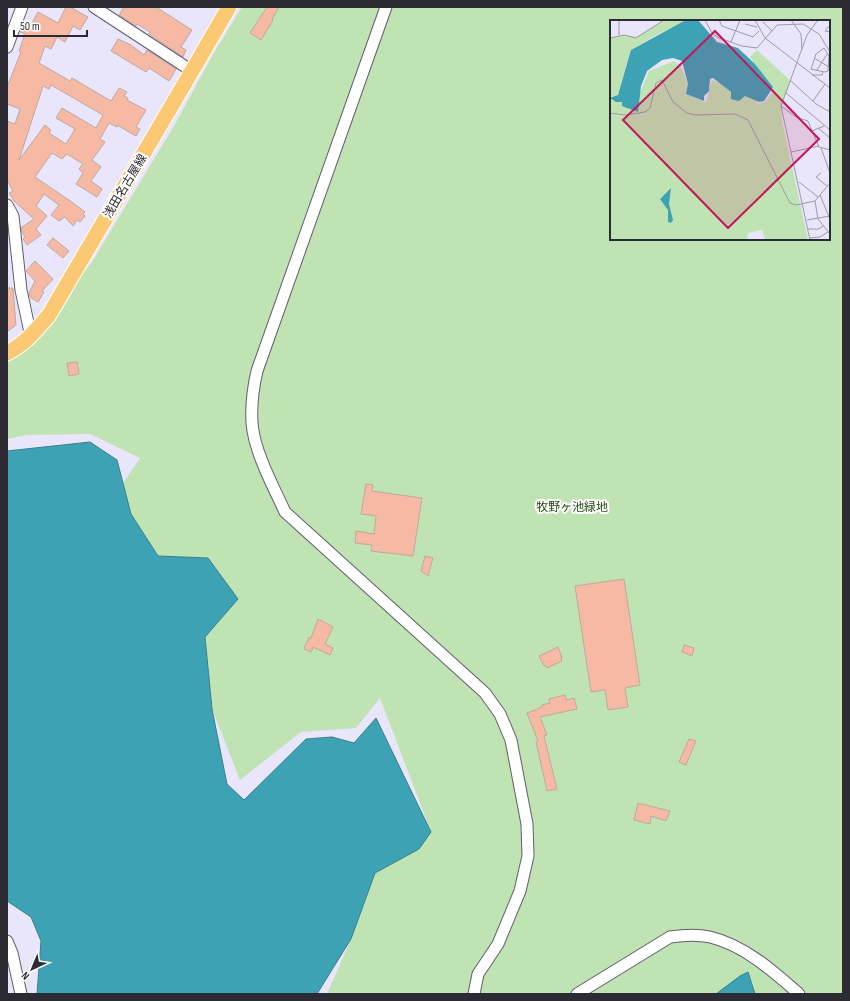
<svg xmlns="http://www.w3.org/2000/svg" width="850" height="1001" font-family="'Sofia Sans Condensed','Noto Sans JP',sans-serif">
	<rect width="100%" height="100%" fill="#e9e5fa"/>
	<path fill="#c0e3b3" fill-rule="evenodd" d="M242 7H843V994H755L748 972 740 976 716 994H327L351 939 375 873 419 849 431 832 380 698 356 728 301 732 240 780 212 709 205 637 237 599 208 558 158 556 131 514 123 483 140 458 90 434 27 435 7 439V348L31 337 92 262 174 126 212 56ZM611 21H829V239H611Z"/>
	<g fill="#3da3b4" stroke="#387f8d">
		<path d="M90 442 117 460 131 514 158 556 208 558 238 599 205 637 212 709 227 784 244 800 306 739 332 737 354 743 376 718 431 832 419 849 375 873 351 939 317 994H37L41 941 31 917 7 901V451Z"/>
		<path d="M748 972 755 994H716L740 976Z"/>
	</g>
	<g fill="#f5b9a4" stroke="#bfa9a1" fill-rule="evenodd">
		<path d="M66 7H70L88 17 80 30 73 26 65 42 57 37 51 49 45 46 39 63 70 81 72 78 111 101 119 88 127 92 124 96 128 98 127 100 146 110 136 127 140 129 136 136 117 125V127L109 123 100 139 105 142 92 160 101 167 91 181 102 189 97 197 76 184 83 173 79 169 83 164 67 154 62 159 52 153 35 177 69 200 85 212 83 214 85 216 80 222 77 220 73 226 65 217 59 221 51 215 59 205 44 194 36 206 47 216 36 229 41 235 27 245 23 239 25 237 22 232 21 228 34 219 14 201 9 193 13 191 7 180V121L15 124 20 109 7 104V87L21 52 19 51 25 34 20 32 23 24 30 27 38 12 58 23ZM51 85 103 115 96 128 62 108 56 118 75 129 66 144 49 133 51 130 45 125 19 160 43 86 49 89Z"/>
		<path d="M124 7H156L192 30 181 47 186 50 183 57 149 34 150 32 137 24 136 26 119 15Z"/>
		<path d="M267 7H279L272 19 273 20 261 40 250 33Z"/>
		<path d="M118 39 131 45 144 55 147 50 176 69 169 81 149 68 146 72 111 51Z"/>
		<path d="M53 238 69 251 63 258 47 245Z"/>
		<path d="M35 261 53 279 42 291 44 292 38 302 30 297 29 293 35 281 26 271Z"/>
		<path d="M7 288H13L16 325 7 332Z"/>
		<path d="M77 362 79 374 69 376 67 363Z"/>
		<path d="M366 484 373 485 372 491 422 498 413 556 371 551 372 545 355 543 356 531 374 534 376 516 361 514Z"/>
		<path d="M425 556 433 558 428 576 421 571Z"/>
		<path d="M624 579 640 685 625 688 628 707 608 710 605 690 591 692 575 586Z"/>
		<path d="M318 619 333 627 325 644 333 648 330 655 313 647 311 652 304 649 309 637 311 638Z"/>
		<path d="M684 645 694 648 692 656 682 652Z"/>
		<path d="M558 647 562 658H561L562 661 547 668 545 665 544 666 539 656Z"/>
		<path d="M565 695 566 700 574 698 577 709 540 717 547 735 544 736 557 789 547 791 536 742 538 741 527 713 542 707V705L550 703 549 699Z"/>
		<path d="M689 739 696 741 686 765 679 762Z"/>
		<path d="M638 803 670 811 666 821 651 816 650 824 634 820Z"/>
	</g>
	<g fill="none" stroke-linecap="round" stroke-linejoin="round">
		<g stroke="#615d6e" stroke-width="13">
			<g id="minor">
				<path d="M94 7 192 71"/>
				<path d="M386 7 257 371C253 388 251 405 252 423 254 451 273 486 285 512L485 693 500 714 511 740 527 824 528 856 520 891 498 944 478 974 474 994"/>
				<path d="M7 47 22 7"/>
				<path d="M7 205 13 216 21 290 31 337"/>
				<path d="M7 941 12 953 21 994"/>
				<path d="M577 994 670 937C683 935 697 934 710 937 744 945 773 971 799 994"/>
			</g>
		</g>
		<g stroke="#fff" stroke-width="17">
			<path id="major" d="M7 353C25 344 36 330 49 315L192 71 229 7"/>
		</g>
		<use href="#minor" stroke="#fff" stroke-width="11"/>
		<use href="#major" stroke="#fbc974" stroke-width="15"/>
	</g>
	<g text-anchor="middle" stroke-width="4" stroke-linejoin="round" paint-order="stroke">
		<g font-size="12" fill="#2c2a32" stroke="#fff">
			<text transform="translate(125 186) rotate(-59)" y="4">浅田名古屋線</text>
		</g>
		<g font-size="12" fill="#20490b" stroke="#fff">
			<text x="572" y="511">牧野ヶ池緑地</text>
		</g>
	</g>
	<g transform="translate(610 20)">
		<rect width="220" height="220" fill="#e9e5fa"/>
		<path d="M54 0H80L46 15 21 30 7 77 27 92 29 75 39 51 64 41 70 45 78 64 76 74 96 83 102 60 113 65 129 81 135 76 146 80 147 84 155 82 164 71 140 37 147 30 181 61 171 86 172 101 198 220H155L152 210 138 213 137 220H0V18L14 15 26 17Z" fill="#c0e3b3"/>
		<path d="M88 0 107 22 128 28 145 44 163 67 154 81 149 82 135 76 129 81 121 79V72L103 58 100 59 99 71 94 76V81L76 74 78 64 72 41 63 38 52 40 37 51 31 66 28 92 12 86V82H6L0 78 8 75 21 30 74 1ZM61 168 59 184 63 200 61 203 58 202V190L50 179Z" fill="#3da3b4"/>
		<path fill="none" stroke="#9d9aaa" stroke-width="1" d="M9 0V15M95 0 102 13 109 18 132 26 147 28 167 5 193 4 209 14 220 32M109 0 112 6 143 17 149 11M145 0 155 18 220 68M181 0 191 14 192 29M153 2 162 11M135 4 147 7M220 5 215 11 220 12M0 18 14 15 26 18 54 0M121 22 130 0M214 28 219 36 218 51 215 52 201 49 206 34ZM204 38 219 47M206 51 218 33M202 55H212L213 52M181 61 206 84 220 92M176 73 220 110M203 81 215 64M171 86 186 97 198 101 209 127 220 130M0 93 15 95 35 92 40 88 46 63 52 60 63 82 77 93 85 95 125 94 138 100 180 183 186 185 205 181 220 163M208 108 220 118M202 111 214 106M211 128 220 153M181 132 209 126M211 153 206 157 217 166M189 162 208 177M210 175 220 199M205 181 208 199 220 214M197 200 220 196M198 209H209L213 206M200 218 210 217 218 212M200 220 171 86 197 15 208 0"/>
		<path fill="#c2185b" fill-opacity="0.15" stroke="#c2185b" stroke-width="2" d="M105 11 209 119 118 208 13 100Z"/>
		<rect width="220" height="220" fill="none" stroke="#2c2a32" stroke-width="2"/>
	</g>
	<rect width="850" height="1001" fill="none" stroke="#2c2a32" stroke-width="16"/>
	<g transform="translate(32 969) rotate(224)" stroke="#ffffff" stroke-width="3" paint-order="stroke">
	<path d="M0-3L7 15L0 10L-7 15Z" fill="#2c2a32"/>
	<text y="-6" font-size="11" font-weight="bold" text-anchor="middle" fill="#2c2a32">N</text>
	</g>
	<path d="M14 30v6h73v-6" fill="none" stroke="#2c2a32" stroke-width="2"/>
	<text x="20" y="30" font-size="12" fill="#2c2a32" stroke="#ffffff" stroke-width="3" paint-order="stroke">50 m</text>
</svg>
